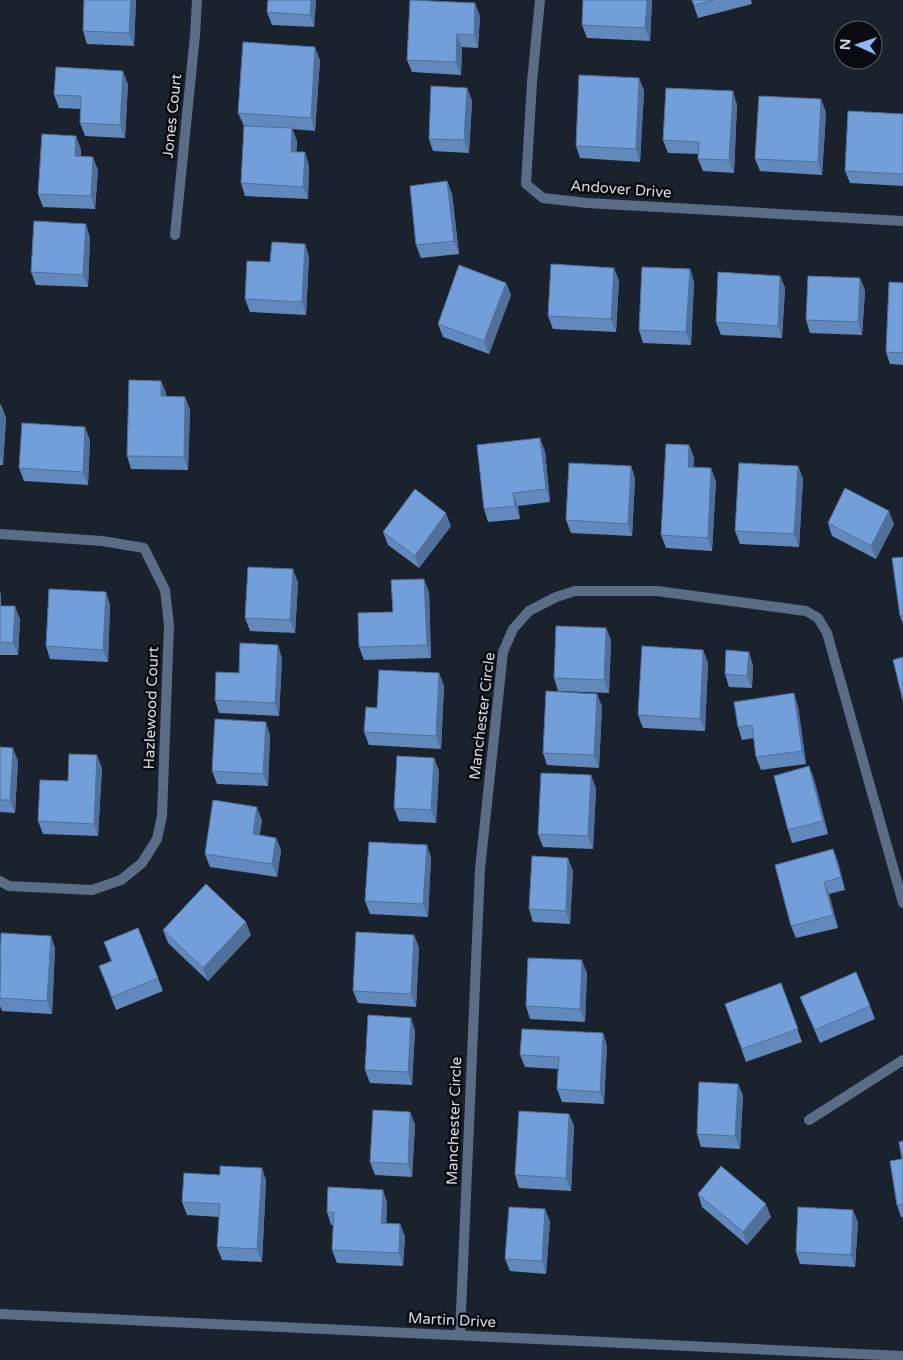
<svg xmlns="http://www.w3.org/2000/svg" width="903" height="1360" font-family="'Varela Round',sans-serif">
	<rect width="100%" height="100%" fill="#19222d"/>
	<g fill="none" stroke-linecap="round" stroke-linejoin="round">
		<g stroke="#5b6d86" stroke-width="10">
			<path d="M540 0 532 82 526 184 543 198 587 203 903 221"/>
			<path d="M175 235 195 35 197 0"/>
			<path d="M0 534 102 541 144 548 165 590 169 625 162 816 157 839 142 863 121 880 92 890 9 886 0 881"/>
			<path d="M809 1120 903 1060"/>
			<path d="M460 1335 480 869 503 652 513 629 529 611 556 597 575 591H657L806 611 818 618 827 633 903 903"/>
		</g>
		<path stroke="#5b6d86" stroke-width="10" d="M0 1314 903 1356"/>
	</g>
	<g fill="#6289bb">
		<path d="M136 0 134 46 87 44 83 31Z"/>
		<path d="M268 0H316L314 27 272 25 267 12Z"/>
		<path d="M652 0 650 41 587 38 582 25Z"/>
		<path d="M692 0H751L752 4 698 18Z"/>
		<path d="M480 16 478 48 462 47 461 75 412 72 407 60Z"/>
		<path d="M320 60 315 131 292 129 297 141 296 152 309 165 308 199 245 196 241 183 244 126 238 113Z"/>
		<path d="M639 78 644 91 640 162 580 158 576 146Z"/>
		<path d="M128 84 125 138 85 136 80 123 81 109 59 108 54 95Z"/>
		<path d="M467 88 472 101 469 153 433 151 429 139Z"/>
		<path d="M737 104 734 173 703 171 698 159V154L668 153 663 140Z"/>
		<path d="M826 112 822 175 760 171 755 159Z"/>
		<path d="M903 114V186L850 183 845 171Z"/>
		<path d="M81 149V157L98 170 95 209 43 207 38 194Z"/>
		<path d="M447 181 452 194 459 254 421 258 416 245Z"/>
		<path d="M90 237 88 287 36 285 31 272Z"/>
		<path d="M305 244 309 257 306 315 250 312 245 299 270 262Z"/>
		<path d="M690 269 694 282 691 345 643 343 639 330Z"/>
		<path d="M780 276 785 288 782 338 721 335 716 322Z"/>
		<path d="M860 278 865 291 862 335 810 333 806 320Z"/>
		<path d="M619 280 616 332 553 329 548 316Z"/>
		<path d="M506 283 511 295 489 354 443 337 438 324Z"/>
		<path d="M903 283V365L890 364 886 352Z"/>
		<path d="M161 381 166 393V396L185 397 190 410 188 470 131 469 127 456Z"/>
		<path d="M0 405H1L6 418 3 465H0Z"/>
		<path d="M90 440 88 485 24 481 19 468Z"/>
		<path d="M689 445 694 458 693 467 716 481 712 551 666 548 661 535Z"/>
		<path d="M545 451 550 502 518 506 520 519 488 522 484 509Z"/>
		<path d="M631 466 635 479 632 536 571 533 566 520Z"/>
		<path d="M798 466 803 479 799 547 740 544 735 531Z"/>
		<path d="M828 523 894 524 876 559 832 536Z"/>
		<path d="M451 526 419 568 388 545 383 532Z"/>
		<path d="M903 557V624L900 616Z"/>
		<path d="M298 582 295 633 250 631 245 618Z"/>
		<path d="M0 592 1 595V606L20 619 18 655H0Z"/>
		<path d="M106 592 110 605 108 662 50 659 46 646Z"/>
		<path d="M429 592 431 658 364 660 359 647 393 612Z"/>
		<path d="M606 628 611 640 609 693 558 691 554 678Z"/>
		<path d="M703 650 708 663 705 731 643 728 638 715Z"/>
		<path d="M282 658 279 716 219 713 215 700 239 673Z"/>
		<path d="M753 665 752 688 729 687 725 674Z"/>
		<path d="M439 673 444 686 441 749 369 745 364 732 377 708Z"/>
		<path d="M602 706 599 768 547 765 543 753Z"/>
		<path d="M798 706 806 764 761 770 756 757 754 738 742 740 738 727Z"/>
		<path d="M270 735 268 786 217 784 212 771Z"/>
		<path d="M0 747 18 761 15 813 0 812Z"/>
		<path d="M434 758 439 771 436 823 399 821 394 808Z"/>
		<path d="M809 766 814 779 828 834 792 843 788 830Z"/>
		<path d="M102 768 98 836 43 834 38 821 68 781Z"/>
		<path d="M596 788 593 849 543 847 538 834Z"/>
		<path d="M262 820 259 835 276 838 281 850 277 877 210 867 205 854Z"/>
		<path d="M833 849 838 862 845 890 829 894 838 928 796 938 791 926Z"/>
		<path d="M431 857 428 917 370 914 365 901Z"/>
		<path d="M573 871 570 924 533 922 529 909Z"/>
		<path d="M163 930 251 935 208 981 168 943Z"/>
		<path d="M414 935 419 948 416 1007 358 1003 353 991Z"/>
		<path d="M104 942 158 978 163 991 116 1010 99 966 111 961Z"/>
		<path d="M0 943 55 948 52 1014 2 1011 0 1006Z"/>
		<path d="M587 973 585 1022 530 1019 526 1006Z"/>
		<path d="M781 983 802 1042 746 1062 725 1004Z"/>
		<path d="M800 997 870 1006 875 1019 820 1043Z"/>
		<path d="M415 1030 412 1085 370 1083 365 1070Z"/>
		<path d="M603 1033 607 1046 604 1104 562 1102 557 1089 558 1069 525 1067 520 1055Z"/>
		<path d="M738 1084 743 1096 740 1149 701 1147 697 1134Z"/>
		<path d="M410 1112 415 1125 412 1177 375 1175 370 1162Z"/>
		<path d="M569 1114 574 1126 571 1191 519 1188 515 1175Z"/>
		<path d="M903 1141V1217H901L897 1205Z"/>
		<path d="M262 1168 266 1181 262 1262 222 1260 217 1247 219 1217 187 1215 182 1202 220 1175Z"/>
		<path d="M698 1194 771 1217 747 1245 702 1207Z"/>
		<path d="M387 1202 386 1224H400L405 1237 403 1266 337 1263 332 1250 333 1225H331L327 1212Z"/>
		<path d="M545 1209 550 1222 546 1274 510 1271 505 1259Z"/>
		<path d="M858 1222 855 1267 800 1264 796 1252Z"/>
	</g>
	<g fill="#506f99">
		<path d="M131 0H136L134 46 129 33Z"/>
		<path d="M311 0H316L314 27 310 15Z"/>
		<path d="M647 0H652L650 41 645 28Z"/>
		<path d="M475 3 480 16 478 48 474 35Z"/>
		<path d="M457 34 462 47 461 75 456 62Z"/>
		<path d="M315 47 320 60 315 131 311 118Z"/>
		<path d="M123 71 128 84 125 138 120 125Z"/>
		<path d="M639 78 644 91 640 162 636 149Z"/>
		<path d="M467 88 472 101 469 153 464 140Z"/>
		<path d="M733 91 737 104 734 173 729 160Z"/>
		<path d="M821 99 826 112 822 175 818 162Z"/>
		<path d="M292 128 297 141 296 165 291 152Z"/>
		<path d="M76 136 81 149 80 169 75 156Z"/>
		<path d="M305 152 309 165 308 199 303 187Z"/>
		<path d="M93 157 98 170 95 209 91 196Z"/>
		<path d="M447 181 452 194 459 254 454 241Z"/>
		<path d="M86 224 90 237 88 287 83 275Z"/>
		<path d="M305 244 309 257 306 315 302 302Z"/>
		<path d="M614 268 619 280 616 332 611 319Z"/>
		<path d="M690 269 694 282 691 345 686 332Z"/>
		<path d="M780 276 785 288 782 338 778 326Z"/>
		<path d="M860 278 865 291 862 335 858 322Z"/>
		<path d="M506 283 511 295 489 354 484 341Z"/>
		<path d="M161 381 166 393V409L161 396Z"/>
		<path d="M185 397 190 410 188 470 184 457Z"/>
		<path d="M1 405 6 418 3 465 0 456V425Z"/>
		<path d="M85 427 90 440 88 485 83 472Z"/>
		<path d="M540 438 545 451 550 502 546 489Z"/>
		<path d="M689 445 694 458 693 480 688 467Z"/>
		<path d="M631 466 635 479 632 536 628 524Z"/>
		<path d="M798 466 803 479 799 547 794 534Z"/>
		<path d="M711 468 716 481 712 551 708 538Z"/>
		<path d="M513 493 518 506 520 519 515 506Z"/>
		<path d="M889 511 894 524 876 559 871 546Z"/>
		<path d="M446 513 451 526 419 568 415 556Z"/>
		<path d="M293 569 298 582 295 633 290 620Z"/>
		<path d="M424 579 429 592 431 658 427 645Z"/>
		<path d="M0 592 1 595 0 617Z"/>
		<path d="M106 592 110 605 108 662 103 650Z"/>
		<path d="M15 606 20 619 18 655 13 643Z"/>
		<path d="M606 628 611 640 609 693 604 680Z"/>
		<path d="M278 645 282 658 279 716 275 703Z"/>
		<path d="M703 650 708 663 705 731 700 719Z"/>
		<path d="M749 652 753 665 752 688 747 676Z"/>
		<path d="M439 673 444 686 441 749 436 736Z"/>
		<path d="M794 693 798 706 806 764 802 751Z"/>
		<path d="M597 694 602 706 599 768 594 755Z"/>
		<path d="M266 722 270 735 268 786 263 774Z"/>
		<path d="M13 748 18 761 15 813 10 800Z"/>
		<path d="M97 755 102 768 98 836 94 824Z"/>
		<path d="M434 758 439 771 436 823 431 810Z"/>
		<path d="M809 766 814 779 828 834 823 821Z"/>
		<path d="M591 775 596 788 593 849 588 836Z"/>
		<path d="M257 807 262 820 258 847 253 834Z"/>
		<path d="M276 838 281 850 277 877 272 864Z"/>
		<path d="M427 845 431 857 428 917 423 904Z"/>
		<path d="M833 849 838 862 845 890 841 877Z"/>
		<path d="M568 858 573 871 570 924 566 911Z"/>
		<path d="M824 882 829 894 838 928 833 915Z"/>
		<path d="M246 922 251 935 208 981 203 968Z"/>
		<path d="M414 935 419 948 416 1007 411 994Z"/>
		<path d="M51 936 55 948 52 1014 47 1001Z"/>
		<path d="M582 960 587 973 585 1022 580 1009Z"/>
		<path d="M411 1018 415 1030 412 1085 408 1072Z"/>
		<path d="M603 1033 607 1046 604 1104 600 1092Z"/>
		<path d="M738 1084 743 1096 740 1149 735 1136Z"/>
		<path d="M410 1112 415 1125 412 1177 408 1164Z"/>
		<path d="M569 1114 574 1126 571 1191 566 1178Z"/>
		<path d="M262 1168 266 1181 262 1262 257 1249Z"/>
		<path d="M383 1190 387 1202 386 1236 381 1223Z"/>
		<path d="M766 1204 771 1217 747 1245 743 1232Z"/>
		<path d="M545 1209 550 1222 546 1274 542 1261Z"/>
		<path d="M853 1210 858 1222 855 1267 851 1255Z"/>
		<path d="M400 1224 405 1237 403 1266 399 1253Z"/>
	</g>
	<g fill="#729fda" stroke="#506f99">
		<path d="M84 0H131L129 33 83 31Z"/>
		<path d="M268 0H311L310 15 267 12Z"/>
		<path d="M410 0 475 3 474 35 457 34 456 62 407 60Z"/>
		<path d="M583 0H647L645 28 582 25Z"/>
		<path d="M692 0H714L694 5Z"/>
		<path d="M243 42 315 47 311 118 238 113Z"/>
		<path d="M56 67 123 71 120 125 80 123 81 96 54 95Z"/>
		<path d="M579 75 639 78 636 149 576 146Z"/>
		<path d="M431 86 467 88 464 140 429 139Z"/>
		<path d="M666 88 733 91 729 160 698 159 699 142 663 140Z"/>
		<path d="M759 96 821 99 818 162 755 159Z"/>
		<path d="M848 111 903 114V174L845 171Z"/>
		<path d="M244 126 292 128 291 152H305L303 187 241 183Z"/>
		<path d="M42 134 76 136 75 156 93 157 91 196 38 194Z"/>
		<path d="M447 181 454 241 416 245 410 186Z"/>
		<path d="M34 221 86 224 83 275 31 272Z"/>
		<path d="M272 242 305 244 302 302 245 299 247 261 270 262Z"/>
		<path d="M551 264 614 268 611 319 548 316Z"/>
		<path d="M459 265 506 283 484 341 438 324Z"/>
		<path d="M642 267 690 269 686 332 639 330Z"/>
		<path d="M718 272 780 276 778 326 716 322Z"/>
		<path d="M808 276 860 278 858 322 806 320Z"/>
		<path d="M889 282 903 283V353L886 352Z"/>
		<path d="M129 380 161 381V396L185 397 184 457 127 456Z"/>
		<path d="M0 405H1L0 425Z"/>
		<path d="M22 423 85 427 83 472 19 468Z"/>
		<path d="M540 438 546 489 513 493 515 506 484 509 477 445Z"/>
		<path d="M666 444 689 445 688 467 711 468 708 538 661 535Z"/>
		<path d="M569 463 631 466 628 524 566 520Z"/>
		<path d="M739 463 798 466 794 534 735 531Z"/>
		<path d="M845 488 889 511 871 546 828 523Z"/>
		<path d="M415 489 446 513 415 556 383 532Z"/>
		<path d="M903 557V616H900L892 558Z"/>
		<path d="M248 567 293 569 290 620 245 618Z"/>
		<path d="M424 579 427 645 359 647 358 613 393 612 391 580Z"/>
		<path d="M49 589 106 592 103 650 46 646Z"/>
		<path d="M0 606H15L13 643 0 642Z"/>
		<path d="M556 626 606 628 604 680 554 678Z"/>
		<path d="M240 643 278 645 275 703 215 700 216 672 239 673Z"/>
		<path d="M642 646 703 650 700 719 638 715Z"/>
		<path d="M726 650 749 652 747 676 725 674Z"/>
		<path d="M903 657V701L893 660Z"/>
		<path d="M379 670 439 673 436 736 364 732 366 707 377 708Z"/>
		<path d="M546 691 597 694 594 755 543 753Z"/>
		<path d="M794 693 802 751 756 757 752 725 738 727 734 702Z"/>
		<path d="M215 719 266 722 263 774 212 771Z"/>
		<path d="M0 747 13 748 10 800H0Z"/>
		<path d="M69 754 97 755 94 824 38 821 40 780 68 781Z"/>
		<path d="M397 756 434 758 431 810 394 808Z"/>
		<path d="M809 766 823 821 788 830 774 776Z"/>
		<path d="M541 773 591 775 588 836 538 834Z"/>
		<path d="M213 800 257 807 253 834 276 838 272 864 205 854Z"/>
		<path d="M369 842 427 845 423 904 365 901Z"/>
		<path d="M833 849 841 877 824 882 833 915 791 926 775 865Z"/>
		<path d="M532 856 568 858 566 911 529 909Z"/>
		<path d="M206 884 246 922 203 968 163 930Z"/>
		<path d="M138 928 158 978 112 997 99 966 112 961 104 942Z"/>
		<path d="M356 932 414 935 411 994 353 991Z"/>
		<path d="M1 933 51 936 47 1001 0 998Z"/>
		<path d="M528 958 582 960 580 1009 526 1006Z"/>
		<path d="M856 972 870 1006 815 1030 800 997Z"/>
		<path d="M781 983 798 1029 742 1049 725 1004Z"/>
		<path d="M368 1015 411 1018 408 1072 365 1070Z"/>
		<path d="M522 1029 603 1033 600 1092 557 1089 559 1057 520 1055Z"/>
		<path d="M699 1082 738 1084 735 1136 697 1134Z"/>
		<path d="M373 1110 410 1112 408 1164 370 1162Z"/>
		<path d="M519 1111 569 1114 566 1178 515 1175Z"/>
		<path d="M903 1141V1204L897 1205 890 1161 902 1159 899 1142Z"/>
		<path d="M220 1166 262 1168 257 1249 217 1247 220 1204 182 1202 184 1173 220 1175Z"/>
		<path d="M721 1166 766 1204 743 1232 698 1194Z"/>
		<path d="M328 1187 383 1190 381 1223 400 1224 399 1253 332 1250 334 1212H327Z"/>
		<path d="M509 1207 545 1209 542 1261 505 1259Z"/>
		<path d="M798 1207 853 1210 851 1255 796 1252Z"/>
	</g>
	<g text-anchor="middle" stroke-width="5" stroke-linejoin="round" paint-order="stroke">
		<g font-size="15" fill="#d6dce3" stroke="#080b10">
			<text transform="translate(172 116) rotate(-84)" y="5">Jones Court</text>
			<text transform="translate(621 189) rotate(4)" y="5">Andover Drive</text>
			<text transform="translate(151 708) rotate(-88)" y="5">Hazlewood Court</text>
			<text transform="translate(482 716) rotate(-83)" y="5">Manchester Circle</text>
			<text transform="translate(454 1121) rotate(-88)" y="5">Manchester Circle</text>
			<text transform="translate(452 1320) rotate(3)" y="5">Martin Drive</text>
		</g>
	</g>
	<g transform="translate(858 45) rotate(273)"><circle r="24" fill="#080b10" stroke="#5a5f64"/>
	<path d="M0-4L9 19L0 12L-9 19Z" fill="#88bafc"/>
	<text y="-8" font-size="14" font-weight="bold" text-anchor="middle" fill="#d6dce3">N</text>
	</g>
</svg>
